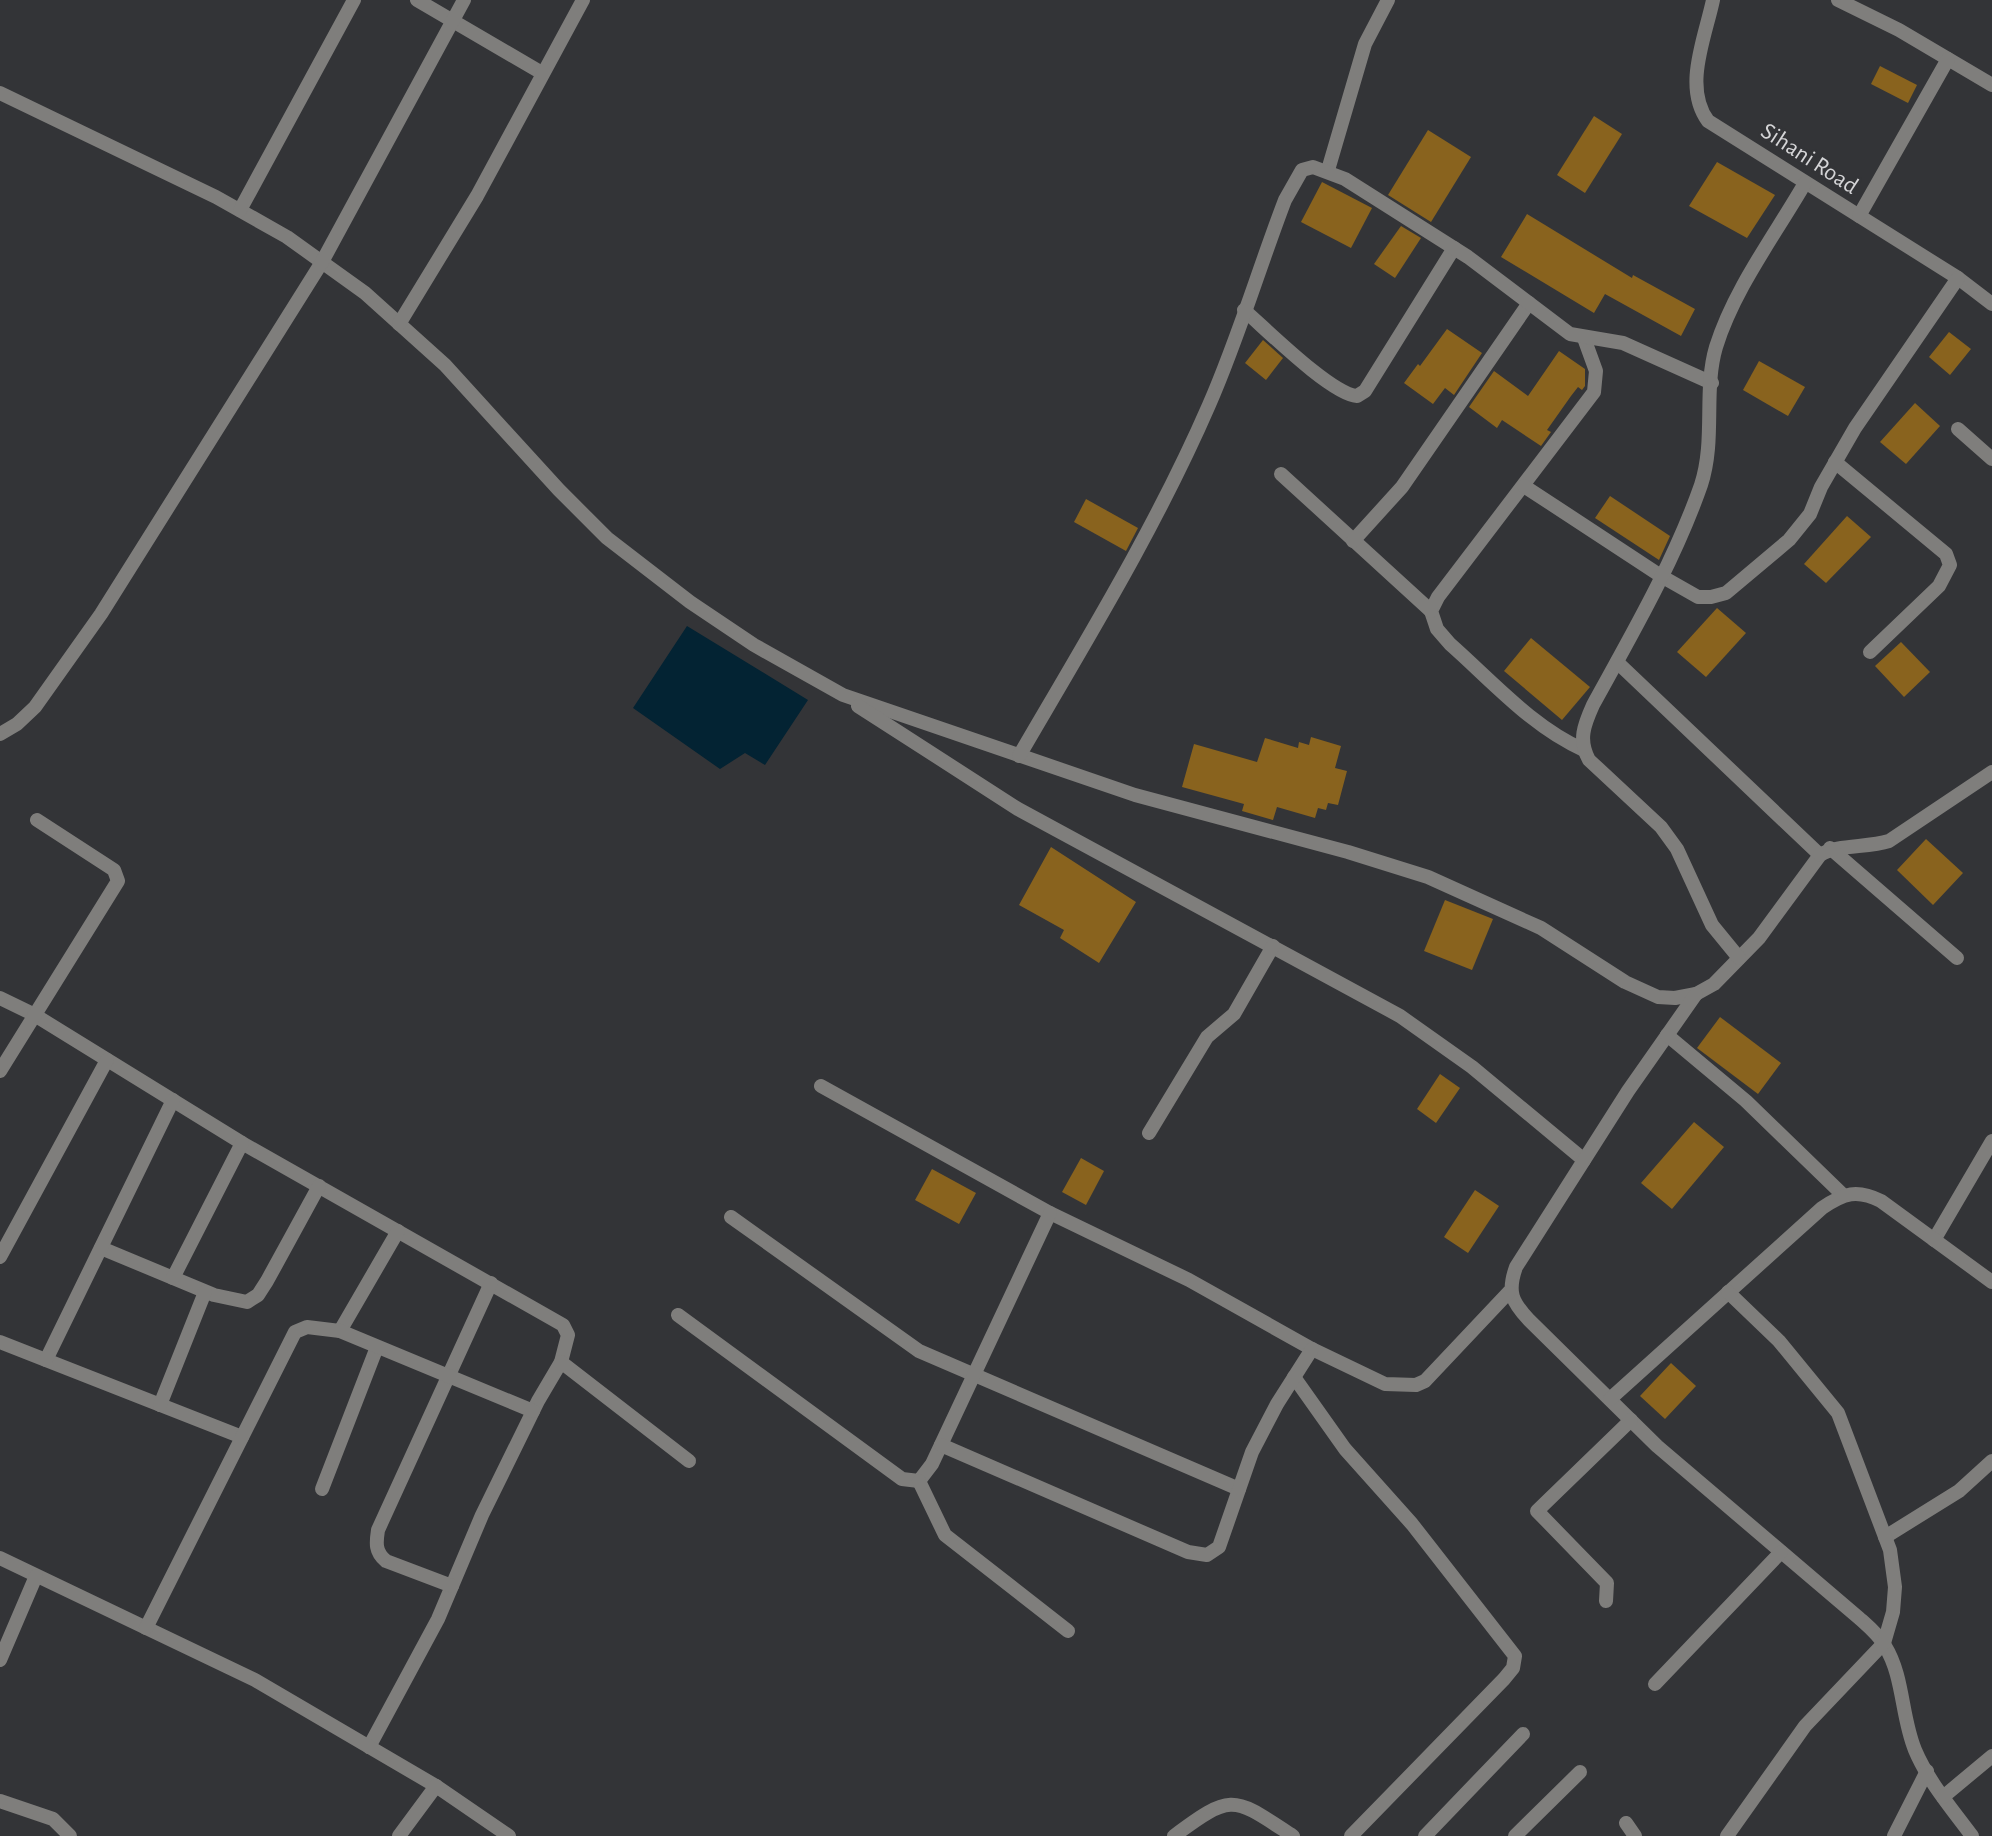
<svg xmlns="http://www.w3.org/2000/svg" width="1992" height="1836" font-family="'Alegreya Sans',sans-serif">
	<rect width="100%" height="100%" fill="#333437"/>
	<path fill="#032333" d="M687 626 808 700 765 765 745 753 720 769 633 708Z"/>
	<g fill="#89631e">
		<path d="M1880 66 1917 85 1908 103 1871 84Z"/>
		<path d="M1594 116 1622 134 1585 193 1557 175Z"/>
		<path d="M1428 130 1471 157 1431 222 1388 195Z"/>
		<path d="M1717 162 1775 195 1747 238 1689 206Z"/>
		<path d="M1322 182 1372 208 1351 248 1301 222Z"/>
		<path d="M1527 214 1632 278 1633 275 1695 309 1681 336 1605 294 1594 313 1501 257Z"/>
		<path d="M1401 226 1421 238 1395 278 1374 264Z"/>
		<path d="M1447 329 1482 353 1454 395 1445 388 1433 404 1404 383 1418 364 1420 366Z"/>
		<path d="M1949 332 1971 349 1950 375 1929 357Z"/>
		<path d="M1263 340 1283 358 1266 380 1245 363Z"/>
		<path d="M1559 351 1585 369V386L1582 390 1578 387 1571 396 1547 430 1551 432 1541 446 1502 420 1497 428 1469 407 1494 371 1528 396Z"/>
		<path d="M1759 361 1805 387 1788 416 1743 390Z"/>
		<path d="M1915 403 1940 426 1906 464 1880 442Z"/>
		<path d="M1610 496 1670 536 1659 560 1595 518Z"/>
		<path d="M1086 499 1138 528 1126 551 1074 522Z"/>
		<path d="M1847 516 1871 537 1826 583 1804 564Z"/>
		<path d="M1717 608 1746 633 1706 677 1677 652Z"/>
		<path d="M1531 638 1590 687 1562 720 1504 671Z"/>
		<path d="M1901 642 1930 672 1904 697 1875 666Z"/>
		<path d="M1311 737 1341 746 1335 768 1347 771 1338 805 1328 803 1326 810 1318 808 1315 818 1277 807 1273 820 1242 811 1244 804 1182 787 1194 744 1257 762 1265 738 1298 748 1299 742 1309 745Z"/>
		<path d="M1926 839 1963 873 1933 905 1897 870Z"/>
		<path d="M1051 847 1136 902 1099 963 1060 938 1064 930 1019 905Z"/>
		<path d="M1445 900 1493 919 1472 970 1424 951Z"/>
		<path d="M1720 1017 1781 1063 1758 1094 1697 1048Z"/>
		<path d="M1440 1074 1460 1088 1436 1123 1417 1109Z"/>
		<path d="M1694 1122 1724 1147 1672 1209 1641 1183Z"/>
		<path d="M1081 1158 1104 1171 1086 1205 1062 1192Z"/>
		<path d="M932 1169 976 1193 959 1224 915 1200Z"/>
		<path d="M1475 1190 1499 1206 1468 1253 1444 1237Z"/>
		<path d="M1671 1363 1696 1386 1665 1419 1640 1396Z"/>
	</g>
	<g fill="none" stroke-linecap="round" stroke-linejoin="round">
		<g stroke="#7f7e7c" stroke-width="14">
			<path d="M417 0 542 73"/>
			<path d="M1713 0C1705 38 1683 87 1708 121L1958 278 1992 304"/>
			<path d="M1838 0 1899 30 1992 85"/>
			<path d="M0 93 216 197 287 237 365 293 445 365 559 490 607 538 690 602 754 645 843 695 1135 795 1348 852 1428 877 1541 928 1625 982 1658 997 1675 998 1696 994 1714 984 1759 938 1820 855C1837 844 1867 848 1889 841L1992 772"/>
			<path d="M1328 170 1365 44 1388 0"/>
			<path d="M240 210 354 0"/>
			<path d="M1859 216 1948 59"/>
			<path d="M1244 310C1267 330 1331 394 1357 396L1365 391 1454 248"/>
			<path d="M399 324 477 196 583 0"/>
			<path d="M1584 338 1596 371 1594 392 1438 597 1431 611 1437 629 1450 644C1492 681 1532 727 1584 750"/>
			<path d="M1958 429 1992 459"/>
			<path d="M1835 462 1946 554 1950 565 1939 586 1870 652"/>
			<path d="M1281 474 1431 611"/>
			<path d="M1524 486 1661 576 1698 597H1711L1726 593 1789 540 1810 514 1821 487 1855 428 1958 278"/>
			<path d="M1353 541 1402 487 1529 303"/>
			<path d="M1617 662 1820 855"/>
			<path d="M858 706 1018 809 1400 1016 1472 1067 1584 1160"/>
			<path d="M0 734 17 724 35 707 101 614 322 262 464 0"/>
			<path d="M1019 756C1086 641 1156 527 1209 405 1238 339 1259 268 1285 200L1302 170 1313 167 1345 179 1468 257 1570 334 1623 343 1712 383"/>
			<path d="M1830 848 1957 958"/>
			<path d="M1739 958 1712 925 1677 849 1661 827 1589 760C1578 740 1584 725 1593 705 1632 634 1674 562 1701 485 1716 439 1703 391 1716 347 1734 289 1775 235 1805 183"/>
			<path d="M1696 994 1628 1091 1516 1267C1507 1292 1512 1302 1529 1320L1657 1446 1859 1618C1868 1626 1879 1635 1885 1646 1904 1677 1901 1716 1915 1750 1928 1781 1952 1809 1972 1836"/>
			<path d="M0 998 33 1014 242 1143 563 1325 568 1335 561 1362 538 1401 482 1515 438 1619 369 1747"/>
			<path d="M1667 1035 1746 1101 1842 1194"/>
			<path d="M0 1071 118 881 114 870 37 820"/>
			<path d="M821 1086 1050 1213 1189 1280 1312 1349 1385 1384 1416 1385 1425 1381 1509 1292"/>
			<path d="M1149 1133 1207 1037 1234 1014 1273 946"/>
			<path d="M731 1217 919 1351 1239 1489"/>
			<path d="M1934 1240 1992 1141"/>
			<path d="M101 1248 214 1295 247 1302 258 1295 267 1281 319 1186"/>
			<path d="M0 1257 107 1060"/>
			<path d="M173 1278 242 1143"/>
			<path d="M678 1315 902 1479 919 1481 932 1464 1050 1213"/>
			<path d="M340 1331 398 1231"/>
			<path d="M0 1342 242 1437"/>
			<path d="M46 1360 173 1100"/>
			<path d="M561 1362 689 1461"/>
			<path d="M1294 1377 1345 1449 1412 1524 1515 1656 1513 1668 1504 1679 1351 1836"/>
			<path d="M1610 1399 1822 1208C1844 1193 1857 1189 1881 1201L1992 1282"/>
			<path d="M160 1405 205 1292"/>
			<path d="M941 1445 1188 1552 1207 1555 1219 1547 1252 1452 1277 1404 1312 1349"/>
			<path d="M919 1481 945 1535 1068 1631"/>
			<path d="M322 1489 377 1347"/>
			<path d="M1885 1537 1959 1491 1992 1461"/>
			<path d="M0 1558 255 1680 436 1786 509 1836"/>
			<path d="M452 1586 386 1561C375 1552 376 1543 378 1530L491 1283"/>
			<path d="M1606 1601 1607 1583 1537 1511 1631 1420"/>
			<path d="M146 1628 295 1332 307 1327 340 1331 533 1411"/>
			<path d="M0 1660 36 1576"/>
			<path d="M1655 1684 1781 1552"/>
			<path d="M1943 1797 1992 1756"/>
			<path d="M0 1801 53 1819 70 1836"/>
			<path d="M1626 1823 1635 1836"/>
			<path d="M399 1836 436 1786"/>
			<path d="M1174 1836C1233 1792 1233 1797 1293 1836"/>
			<path d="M1425 1836 1523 1734"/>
			<path d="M1515 1836 1580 1772"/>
			<path d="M1727 1836 1805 1726 1884 1643 1893 1612 1895 1587 1890 1550 1838 1413 1779 1341 1728 1292"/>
			<path d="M1894 1836 1927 1771"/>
		</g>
	</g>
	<g text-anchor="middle" stroke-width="5" stroke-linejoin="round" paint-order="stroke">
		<g font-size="24" fill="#d5d5d7" stroke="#333437">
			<text transform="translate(1810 158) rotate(33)" y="8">Sihani Road</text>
		</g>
	</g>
</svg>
